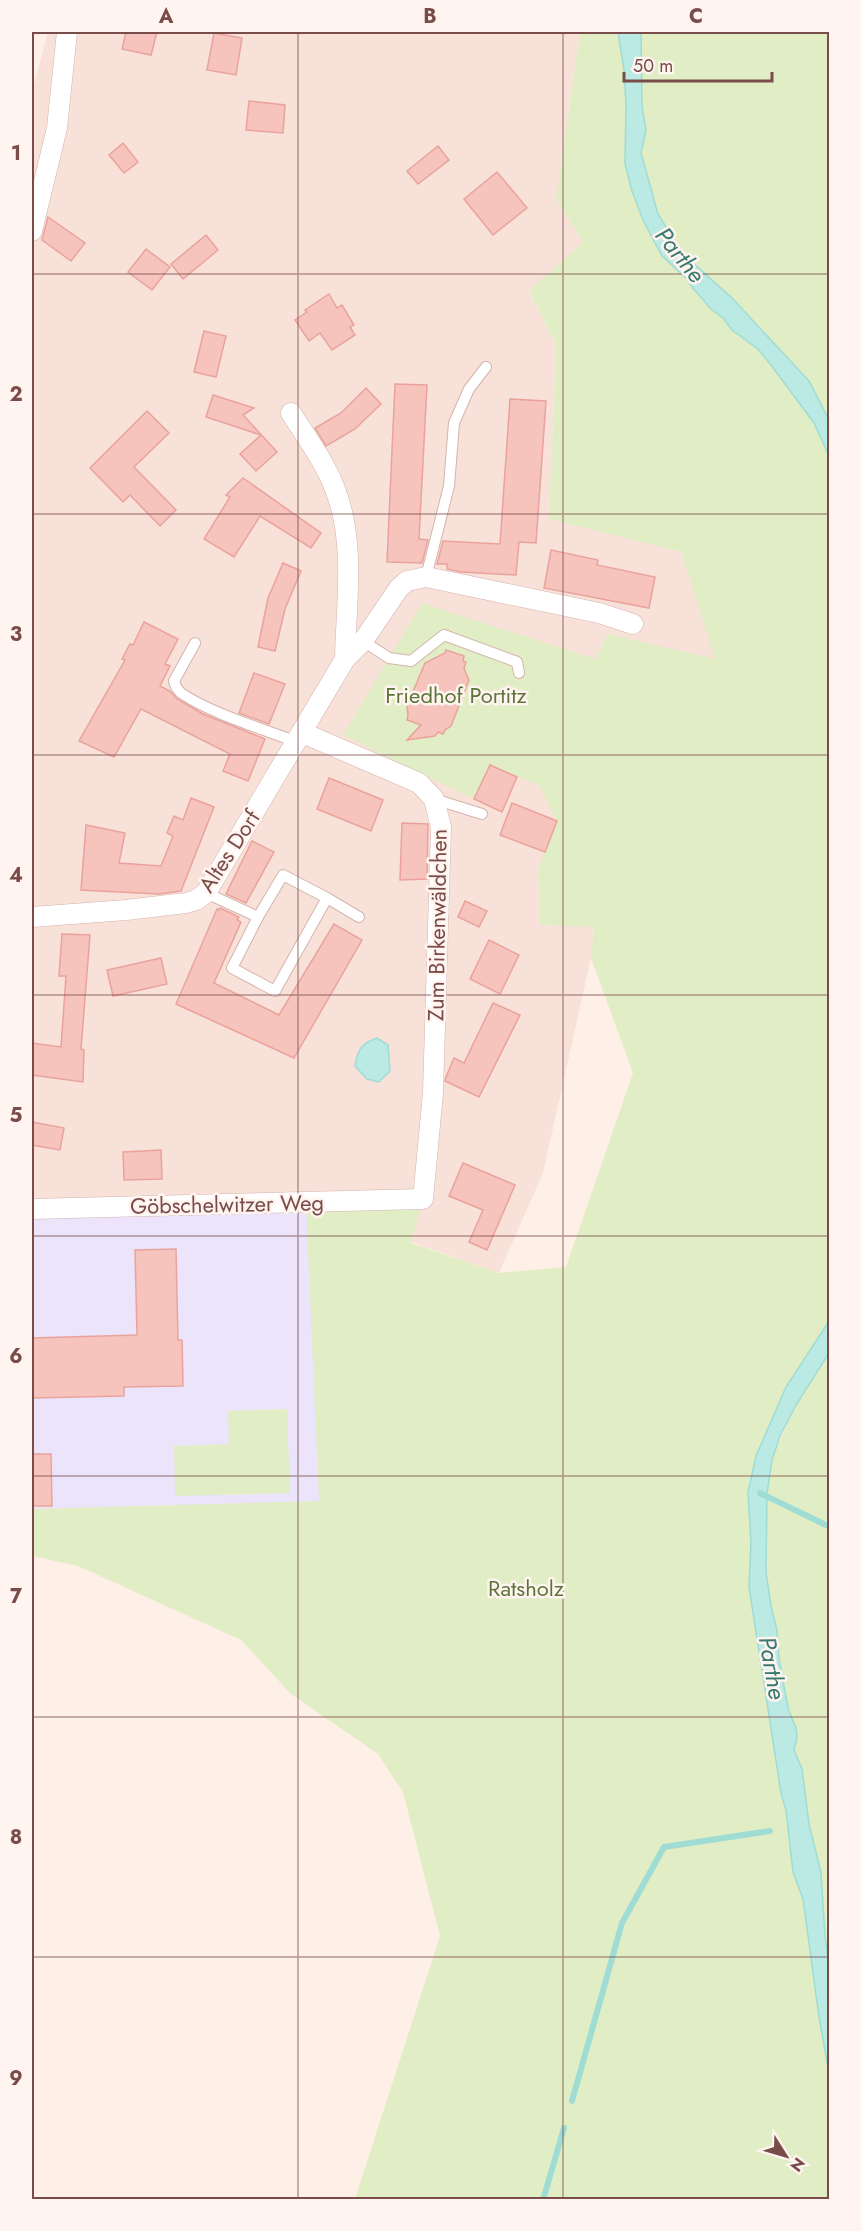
<svg xmlns="http://www.w3.org/2000/svg" width="861" height="2231" font-family="Jost,sans-serif">
	<rect width="100%" height="100%" fill="#feefe7"/>
	<path fill="#f8e1d8" d="M48 32H580L556 199 583 242 529 292 556 345 549 518 681 552 716 660 594 927 591 958 543 1173 499 1273 411 1242 320 1501 32 1509V93Z"/>
	<path fill="#ebe4fb" d="M414 1207 338 1501 32 1509V1217Z"/>
	<g fill="#e1edc4">
		<path d="M580 32H618L624 70 626 105 625 164 632 191 643 220 662 256 685 277 692 287 711 309 723 318 732 330 758 349 771 365 814 423 829 456V1321L786 1387 756 1456 748 1492 751 1542 749 1587 781 1793 786 1810 793 1872 803 1899 819 2017 829 2073V2199H355L440 1936 403 1792 378 1754 291 1694 241 1640 78 1566 32 1556V1509L319 1501 306 1203 423 1199 411 1243 499 1273 566 1267 633 1073 591 958 594 927 540 925 538 869 557 821 539 785 490 765 474 799 343 735 422 603 595 659 608 634 715 659 681 552 549 519 556 345 529 291 583 242 556 199Z"/>
		<path d="M641 32H829V420L809 380 732 298 682 253 658 214 641 153 646 130 642 106Z"/>
		<path d="M829 1353V1965L825 1936 821 1872 809 1824 802 1769 794 1750 797 1737 785 1692 779 1658 777 1630 771 1606 766 1572 767 1494 769 1472 775 1451 796 1405Z"/>
		<path d="M287 1409 290 1493 175 1496 174 1446 229 1444 228 1411Z"/>
	</g>
	<g fill="#baeae3" stroke="#9fdcd4" stroke-width="1.5">
		<path d="M618 32H641L642 106 646 130 641 153 658 214 682 253 732 298 809 381 829 420V456L814 423 771 365 758 349 732 330 723 318 711 309 692 287 685 277 662 256 643 220 632 191 625 164 626 105 624 70Z"/>
		<path d="M377 1038 388 1045 390 1071 379 1082 367 1079 355 1066C357 1050 362 1043 377 1038Z"/>
		<path d="M829 1321V1353L796 1405 780 1436 772 1460 767 1494 766 1572 771 1606 777 1630 779 1658 785 1692 789 1711 796 1728 797 1737 794 1750 802 1769 809 1824 821 1872 825 1936 829 1965V2073L819 2017 803 1899 793 1872 786 1810 781 1793 749 1587 751 1542 748 1492 756 1456 786 1387Z"/>
	</g>
	<g fill="none" stroke-linecap="round" stroke-linejoin="round">
		<g stroke="#9fdcd4" stroke-width="6">
			<path d="M760 1493 830 1527"/>
			<path d="M572 2101 622 1923 664 1847 770 1831"/>
			<path d="M543 2200 564 2128"/>
		</g>
	</g>
	<g fill="#f6c3bd" stroke="#eaa39c" stroke-width="1.5">
		<path d="M126 32H157L151 55 122 49Z"/>
		<path d="M214 33 242 38 236 75 207 70Z"/>
		<path d="M249 101 285 105 283 133 246 130Z"/>
		<path d="M123 143 138 162 124 173 109 155Z"/>
		<path d="M438 146 449 160 418 184 407 171Z"/>
		<path d="M497 172 527 208 493 235 464 199Z"/>
		<path d="M48 217 85 243 71 261 42 240Z"/>
		<path d="M206 235 218 250 183 279 171 264Z"/>
		<path d="M146 249 170 267 152 290 128 272Z"/>
		<path d="M329 294 337 308 342 305 354 325 350 327 355 335 332 350 320 333 309 341 295 320 307 312 305 310Z"/>
		<path d="M204 331 226 336 216 377 194 372Z"/>
		<path d="M395 384 427 385 419 539 428 540 422 563 387 562Z"/>
		<path d="M366 388 381 404 355 429 326 446 315 428 341 413Z"/>
		<path d="M213 395 254 408 243 415 277 452 256 471 240 454 261 435 206 417Z"/>
		<path d="M510 399 546 401 536 543 519 542 516 575 461 572 447 569V564H437L443 541 500 544Z"/>
		<path d="M147 411 169 433 134 467 176 510 160 526 130 495 123 502 90 468Z"/>
		<path d="M243 478 321 533 311 548 260 516 234 557 204 539 230 497 226 495Z"/>
		<path d="M551 550 598 560 597 565 655 577 649 608 544 588Z"/>
		<path d="M283 563 301 571 285 609 275 651 258 647 268 598Z"/>
		<path d="M144 622 178 639 165 664 170 666 160 686 170 691 177 699 203 714 265 739 248 781 223 771 230 754 141 709 114 757 79 741 125 660 122 659 130 644 133 645Z"/>
		<path d="M446 650 464 656 463 661 466 662 464 669 469 680 451 726 445 730 443 734 438 732 435 736 407 740 421 725 407 720 408 715 407 706 425 663 445 653Z"/>
		<path d="M254 673 285 684 269 724 239 713Z"/>
		<path d="M490 765 517 777 502 812 474 799Z"/>
		<path d="M329 778 383 800 371 831 317 809Z"/>
		<path d="M191 798 214 807 181 891 159 894 81 890 86 825 125 833 119 863 161 866 173 836 167 833 174 816 183 820Z"/>
		<path d="M512 803 557 821 545 852 500 835Z"/>
		<path d="M402 823 428 824 427 879 400 880Z"/>
		<path d="M252 841 274 852 246 903 226 894Z"/>
		<path d="M465 901 487 911 479 927 458 917Z"/>
		<path d="M220 908 239 917 237 920 241 922 214 983 279 1015 334 924 362 940 294 1058 176 1004 217 909 219 910Z"/>
		<path d="M62 934 90 935 81 1049 84 1050 83 1082 32 1075V1043L61 1047 66 976H59Z"/>
		<path d="M489 940 519 955 500 994 470 979Z"/>
		<path d="M161 958 167 984 113 996 107 970Z"/>
		<path d="M493 1003 520 1015 479 1097 445 1081 446 1077 454 1058 464 1063Z"/>
		<path d="M32 1122 64 1128 60 1150 32 1145Z"/>
		<path d="M161 1150 162 1179 124 1180 123 1152Z"/>
		<path d="M463 1163 515 1185 487 1250 469 1242 483 1210 449 1196Z"/>
		<path d="M176 1249 178 1340H182L183 1386 124 1387V1396L32 1398V1338L137 1335 135 1250Z"/>
		<path d="M32 1454H51L52 1506H32Z"/>
	</g>
	<g fill="none" stroke-linecap="round" stroke-linejoin="round">
		<g stroke="#d4b4ae" stroke-width="12">
			<g id="service">
				<path d="M426 577 449 486 454 423 469 389 486 367"/>
				<path d="M363 641 389 658 411 661 444 635 517 662 519 673"/>
				<path d="M195 643 174 681C175 686 177 689 181 693 210 713 263 729 297 742"/>
				<path d="M434 799 482 814"/>
				<path d="M206 893 258 917 232 968 275 991 327 898 359 917"/>
				<path d="M258 917 283 875 327 898"/>
			</g>
		</g>
		<g stroke="#d4b4ae" stroke-width="21">
			<g id="minor">
				<path d="M32 231 57 128 67 32"/>
				<path d="M291 413C306 437 325 462 335 489 356 543 346 603 345 659"/>
				<path d="M32 917 126 910 186 903 196 900 206 893 345 659 363 641 399 588 407 581 426 577 599 613 633 624"/>
				<path d="M32 1209 423 1199 433 1093 441 827 434 799 419 783 303 733"/>
			</g>
		</g>
		<use href="#service" stroke="#fff" stroke-width="10"/>
		<use href="#minor" stroke="#fff" stroke-width="20"/>
	</g>
	<path fill="none" stroke="#7a4c49" stroke-width="1.5" stroke-opacity="0.55" d="M298 32V2200M563 32V2200M32 274H830M32 514H830M32 755H830M32 995H830M32 1236H830M32 1476H830M32 1717H830M32 1957H830"/>
	<g text-anchor="middle" stroke-width="5" stroke-linejoin="round" paint-order="stroke">
		<g font-size="22" fill="#5c753b" stroke="#fff4ef">
			<text x="456" y="703">Friedhof Portitz</text>
			<text x="526" y="1596">Ratsholz</text>
		</g>
		<g font-size="22" fill="#7a4c49" stroke="#fff4ef">
			<text transform="translate(229 851) rotate(-57)" y="8">Altes Dorf</text>
			<text transform="translate(437 925) rotate(-89)" y="8">Zum Birkenwäldchen</text>
			<text transform="translate(227 1204) rotate(-1)" y="8">Göbschelwitzer Weg</text>
		</g>
		<g font-size="24" font-style="italic" fill="#387971" stroke="#fff4ef">
			<text transform="translate(680 255) rotate(51)" y="8">Parthe</text>
			<text transform="translate(772 1668) rotate(80)" y="8">Parthe</text>
		</g>
	</g>
	<rect width="861" height="2231" fill="none" stroke="#fff4ef" stroke-width="66"/>
	<g transform="translate(786 2156) rotate(127)" stroke="#fff4ef" stroke-width="4.5" paint-order="stroke">
	<path d="M0-4.5L10 22L0 15L-10 22Z" fill="#7a4c49"/>
	<text y="-9" font-size="16" font-weight="bold" text-anchor="middle" fill="#7a4c49">N</text>
	</g>
	<path d="M624 72v9h148v-9" fill="none" stroke="#7a4c49" stroke-width="3"/>
	<text x="633" y="72" font-size="18" fill="#7a4c49" stroke="#fff4ef" stroke-width="4.5" paint-order="stroke">50 m</text>
	<rect x="33" y="33" width="795" height="2165" fill="none" stroke="#7a4c49" stroke-width="2"/>
	<g font-size="20" text-anchor="middle" font-weight="bold" fill="#7a4c49">
		<text x="166" y="23">A</text>
		<text x="430" y="23">B</text>
		<text x="696" y="23">C</text>
		<text x="16" y="160">1</text>
		<text x="16" y="401">2</text>
		<text x="16" y="641">3</text>
		<text x="16" y="882">4</text>
		<text x="16" y="1122">5</text>
		<text x="16" y="1363">6</text>
		<text x="16" y="1603">7</text>
		<text x="16" y="1844">8</text>
		<text x="16" y="2085">9</text>
	</g>
</svg>
